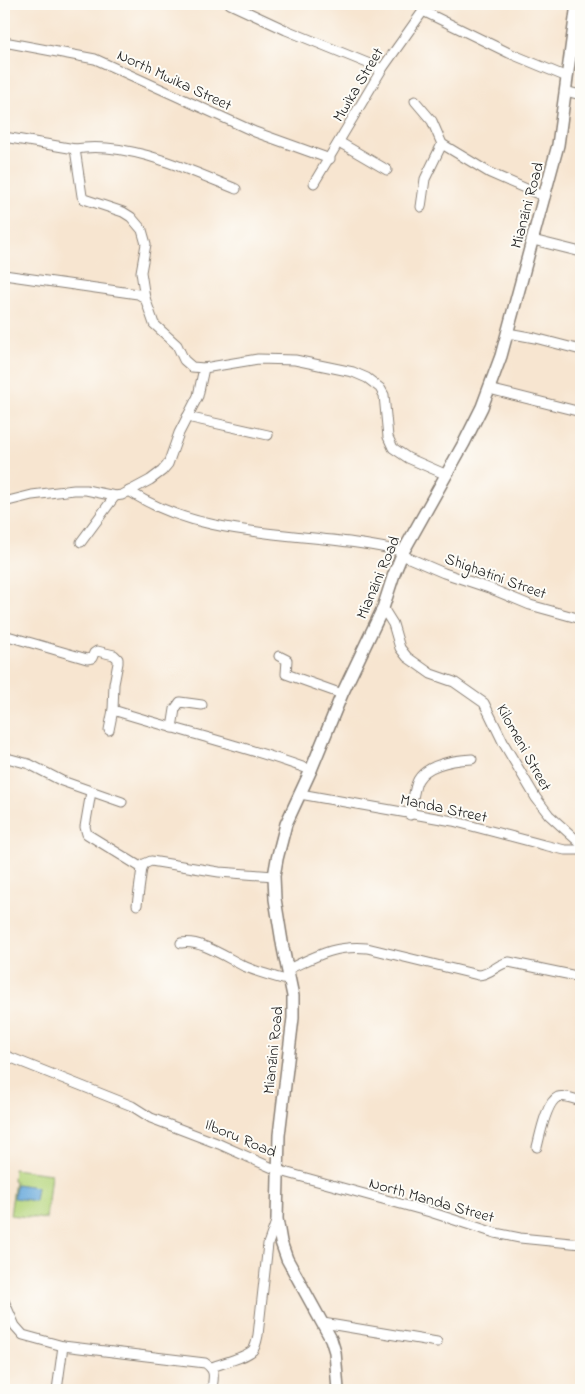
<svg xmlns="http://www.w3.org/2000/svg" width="585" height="1394" font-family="'Indie Flower',sans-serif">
	<rect width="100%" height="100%" fill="#fdfcf7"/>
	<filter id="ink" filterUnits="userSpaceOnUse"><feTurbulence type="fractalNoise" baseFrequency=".02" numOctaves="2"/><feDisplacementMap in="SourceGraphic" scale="10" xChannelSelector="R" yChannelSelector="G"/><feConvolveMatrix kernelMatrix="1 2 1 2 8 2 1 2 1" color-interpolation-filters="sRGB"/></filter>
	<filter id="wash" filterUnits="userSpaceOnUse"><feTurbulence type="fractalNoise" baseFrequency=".0096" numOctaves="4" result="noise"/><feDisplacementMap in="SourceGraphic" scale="20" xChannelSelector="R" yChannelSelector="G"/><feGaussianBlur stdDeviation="1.12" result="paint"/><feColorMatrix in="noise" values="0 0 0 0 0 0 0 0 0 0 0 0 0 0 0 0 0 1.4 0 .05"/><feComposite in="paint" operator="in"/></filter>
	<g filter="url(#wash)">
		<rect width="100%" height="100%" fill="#f7e5d0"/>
		<path fill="#b5d57d" stroke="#68784c" d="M14 1169 51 1174 46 1219 10 1215 15 1181 13 1180Z"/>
		<path fill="#67a9db" stroke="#42627c" d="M16 1184 37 1187 35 1201 14 1198Z"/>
	</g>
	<g filter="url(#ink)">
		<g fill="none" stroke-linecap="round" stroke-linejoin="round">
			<g stroke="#8a8076" stroke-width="11">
				<g id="minor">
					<path d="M230 4 286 30 382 69"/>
					<path d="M423 11 509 53 567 77"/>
					<path d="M4 42 95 59 255 132 330 159"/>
					<path d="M565 91 581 95"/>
					<path d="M415 101 432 121 442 144 490 173 545 197"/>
					<path d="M4 137 75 149 82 196 84 199 123 212 131 217 142 230 146 244 141 272 145 298"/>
					<path d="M339 142 387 170"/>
					<path d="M75 149C126 140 189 170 236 189"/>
					<path d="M314 183 382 69 428 4"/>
					<path d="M421 207 425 179 442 144"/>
					<path d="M533 240 581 252"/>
					<path d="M4 275 138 294 145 298 154 324 177 345 184 360 192 367 204 368 258 359 295 360 353 372 367 378 380 388 384 395 388 437 393 448 408 458 447 475"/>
					<path d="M508 333 535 338 581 350"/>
					<path d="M489 389 581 412"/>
					<path d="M187 417 268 435"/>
					<path d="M129 491C209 544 314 529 403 552"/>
					<path d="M4 502 32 495 74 490H86L115 496 122 495 150 480 162 471 168 464 179 433 198 396 204 368"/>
					<path d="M81 542 115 496"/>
					<path d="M402 555 444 573 489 588 530 605 581 619"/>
					<path d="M383 608 393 624 400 648 407 657 431 674 454 682 484 703 504 744 536 798 549 815 581 844"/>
					<path d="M4 635 87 659 92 658 94 653 97 651 114 655 118 659V663L114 684 113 710 109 730"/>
					<path d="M279 656 287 660 286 674 342 694"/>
					<path d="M113 710C179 731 246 746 311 770"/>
					<path d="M172 728 175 709 180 702 202 705"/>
					<path d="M4 752 7 758 29 764 62 781 122 802"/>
					<path d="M91 792 85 827 87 834 142 868"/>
					<path d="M300 794 453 821 544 845 565 850H581"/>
					<path d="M410 815C412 806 414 787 418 780 428 763 455 760 472 759"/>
					<path d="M137 905 142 868 144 864 151 861 219 872 274 876"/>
					<path d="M181 943C201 939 228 959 246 967 260 973 275 977 290 981"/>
					<path d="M288 969C317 956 334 945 367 948L478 975C490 975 497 964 509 962L581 977"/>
					<path d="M4 1055 132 1106 151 1118 219 1144 277 1170 430 1212 495 1233 520 1238 581 1244"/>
					<path d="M537 1147C540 1136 546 1102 558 1097 564 1095 575 1099 581 1101"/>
					<path d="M4 1301 15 1326 23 1335 63 1346 205 1363C217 1371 213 1377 212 1390"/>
					<path d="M323 1323 437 1342"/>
					<path d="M212 1367C222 1363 245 1358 253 1350 256 1346 257 1340 258 1335L268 1244 277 1219"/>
					<path d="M57 1390 63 1346"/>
				</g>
			</g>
			<g stroke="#8a8076" stroke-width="14">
				<path id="tertiary" d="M338 1390 335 1352 331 1339 287 1259 281 1242 277 1219 279 1135 293 1018V996L283 948 275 899 274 876 277 859 286 824 311 770 342 694 383 608 394 574 403 552 464 443 482 407 501 356 558 145 577 4"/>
			</g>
			<use href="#minor" stroke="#fff" stroke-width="9"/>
			<use href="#tertiary" stroke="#fff" stroke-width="11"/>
		</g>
	</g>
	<g text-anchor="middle" stroke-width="4" stroke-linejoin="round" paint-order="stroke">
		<g font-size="16" fill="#1c1c1c" stroke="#fdfcf7">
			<text transform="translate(175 79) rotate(25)" y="6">North Mwika Street</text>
			<text transform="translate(357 84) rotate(-59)" y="6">Mwika Street</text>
			<text transform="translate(526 205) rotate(-75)" y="6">Mianzini Road</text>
			<text transform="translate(496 575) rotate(20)" y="6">Shighatini Street</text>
			<text transform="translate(377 577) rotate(-67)" y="6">Mianzini Road</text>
			<text transform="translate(525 747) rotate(61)" y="6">Kilomeni Street</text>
			<text transform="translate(444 807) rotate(12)" y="6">Manda Street</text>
			<text transform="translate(272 1050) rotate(-84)" y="6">Mianzini Road</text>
			<text transform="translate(241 1137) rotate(23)" y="6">Ilboru Road</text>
			<text transform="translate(432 1199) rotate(16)" y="6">North Manda Street</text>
		</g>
	</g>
	<rect width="585" height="1394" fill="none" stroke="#fdfcf7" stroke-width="20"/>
</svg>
